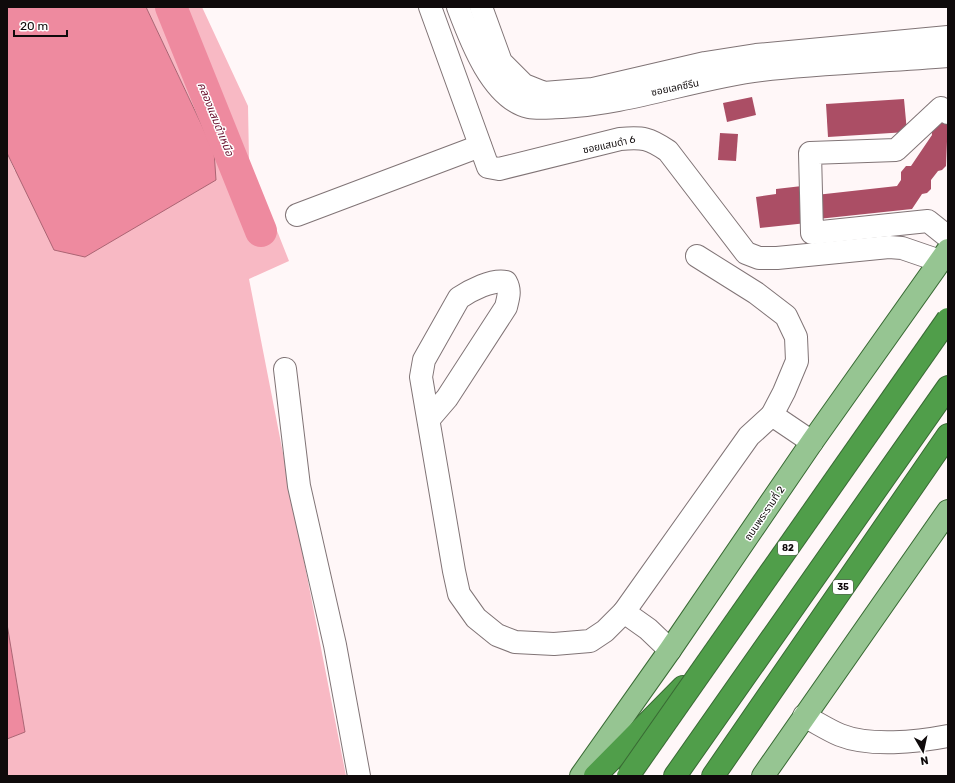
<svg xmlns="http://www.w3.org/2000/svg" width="955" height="783" font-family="Rubik,'Noto Sans Thai',sans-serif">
	<rect width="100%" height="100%" fill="#fff7f8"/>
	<path fill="#f8b9c4" d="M146 7H202L248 106 249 160 289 261 249 279 346 776H7V739L25 732 7 624V153L15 171 214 150Z"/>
	<g fill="#ee8a9f" stroke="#ab6473">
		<path d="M7 7H146L214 151 216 180 85 257 54 250 7 153Z"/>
		<path d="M7 624 25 732 7 739Z"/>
	</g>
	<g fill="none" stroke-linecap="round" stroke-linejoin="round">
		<path stroke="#ee8a9f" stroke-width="32" d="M171 7 261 231"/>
	</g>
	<g fill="#ab4e65">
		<path d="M752 97 756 115 727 122 723 103Z"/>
		<path d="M904 99 907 132 828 137 826 104Z"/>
		<path d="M948 117 946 166 942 170 938 171 931 180V189L927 193 922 194 912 209 818 219 816 195 897 186 901 180V172L906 166H911L932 135 931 127Z"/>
		<path d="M720 133 738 134 736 161 718 160Z"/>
		<path d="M802 186 807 223 760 228 756 197 776 194V189Z"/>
	</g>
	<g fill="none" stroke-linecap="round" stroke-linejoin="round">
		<g stroke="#807476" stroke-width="24">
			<g id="minor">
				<path d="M430 7 488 167 499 169 620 139C643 137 649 138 668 151L746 253 759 258H777L889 247 902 248 940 261"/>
				<path d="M458 7C470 39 492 99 529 107 539 109 552 107 562 107 630 104 694 78 761 70 823 63 886 61 948 56"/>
				<path d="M481 7 501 62 524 85 544 93 593 89 705 63 756 55 948 37"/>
				<path d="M948 113 941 108 896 150 810 153 812 233 928 221 948 237"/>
				<path d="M297 215 480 146"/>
				<path d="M697 256 756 293 786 316 796 337 797 361 784 392 772 415"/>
				<path d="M285 369 299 486 335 645 359 776"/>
				<path d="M429 419 447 398 506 307C508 298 511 291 506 282 492 279 471 290 459 298L424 360 421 377 454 571 459 594 476 618 497 635 515 642 554 644 590 641 605 631 624 612"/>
				<path d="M670 650 648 629 624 612 749 436 772 415 812 442"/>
				<path d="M804 716C816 722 828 730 840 735 870 747 917 742 948 736"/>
			</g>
		</g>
		<g stroke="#396a34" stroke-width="24">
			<g id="major">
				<path d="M581 776 670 650 812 442 948 250"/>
				<path d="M763 776 948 511"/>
			</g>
		</g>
		<g stroke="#396a34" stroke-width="24">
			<g id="highway">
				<path d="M595 776 683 687"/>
				<path d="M675 776 948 387"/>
				<path d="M713 776 948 435"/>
			</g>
		</g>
		<use href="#minor" stroke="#fff" stroke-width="22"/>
		<use href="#major" stroke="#96c592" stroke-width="22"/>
		<use href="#highway" stroke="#509e4a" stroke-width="22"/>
		<g stroke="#396a34" stroke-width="24" stroke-linecap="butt">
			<path id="highway-bridge" d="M628 776 948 319"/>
		</g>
		<use href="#highway-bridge" stroke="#509e4a" stroke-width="22"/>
	</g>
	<g text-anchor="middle" stroke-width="3" stroke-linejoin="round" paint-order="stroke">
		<g fill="#fff" stroke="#575454" stroke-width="1">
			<rect x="778" y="541" width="20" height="14" rx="3"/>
			<rect x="833" y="580" width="20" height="14" rx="3"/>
		</g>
		<g font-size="9" font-weight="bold" fill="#0f0a0b">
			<text x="788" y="551">82</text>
			<text x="843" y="590">35</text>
		</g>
		<g font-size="10" fill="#0f0a0b" stroke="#fff">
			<text transform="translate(675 87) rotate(-12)" y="4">ซอยเลคซีรีน</text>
			<text transform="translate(609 144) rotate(-12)" y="4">ซอยแสมดำ 6</text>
			<text transform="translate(764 513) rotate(-56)" y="4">ถนนพระรามที่ 2</text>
		</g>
		<g font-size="11" font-style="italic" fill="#6b1230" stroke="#fff">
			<text transform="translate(216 119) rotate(68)" y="4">คลองแสมดำเหนือ</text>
		</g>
	</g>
	<rect width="955" height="783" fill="none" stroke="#0f0a0b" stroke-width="16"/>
	<g transform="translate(923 751) rotate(171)" stroke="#ffffff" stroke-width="3" paint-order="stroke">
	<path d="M0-3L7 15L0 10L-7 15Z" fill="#0f0a0b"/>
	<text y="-6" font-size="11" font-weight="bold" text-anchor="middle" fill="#0f0a0b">N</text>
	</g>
	<path d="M14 30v6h53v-6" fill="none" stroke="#0f0a0b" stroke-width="2"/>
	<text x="20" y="30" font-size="12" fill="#0f0a0b" stroke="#ffffff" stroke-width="3" paint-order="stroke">20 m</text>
</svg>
